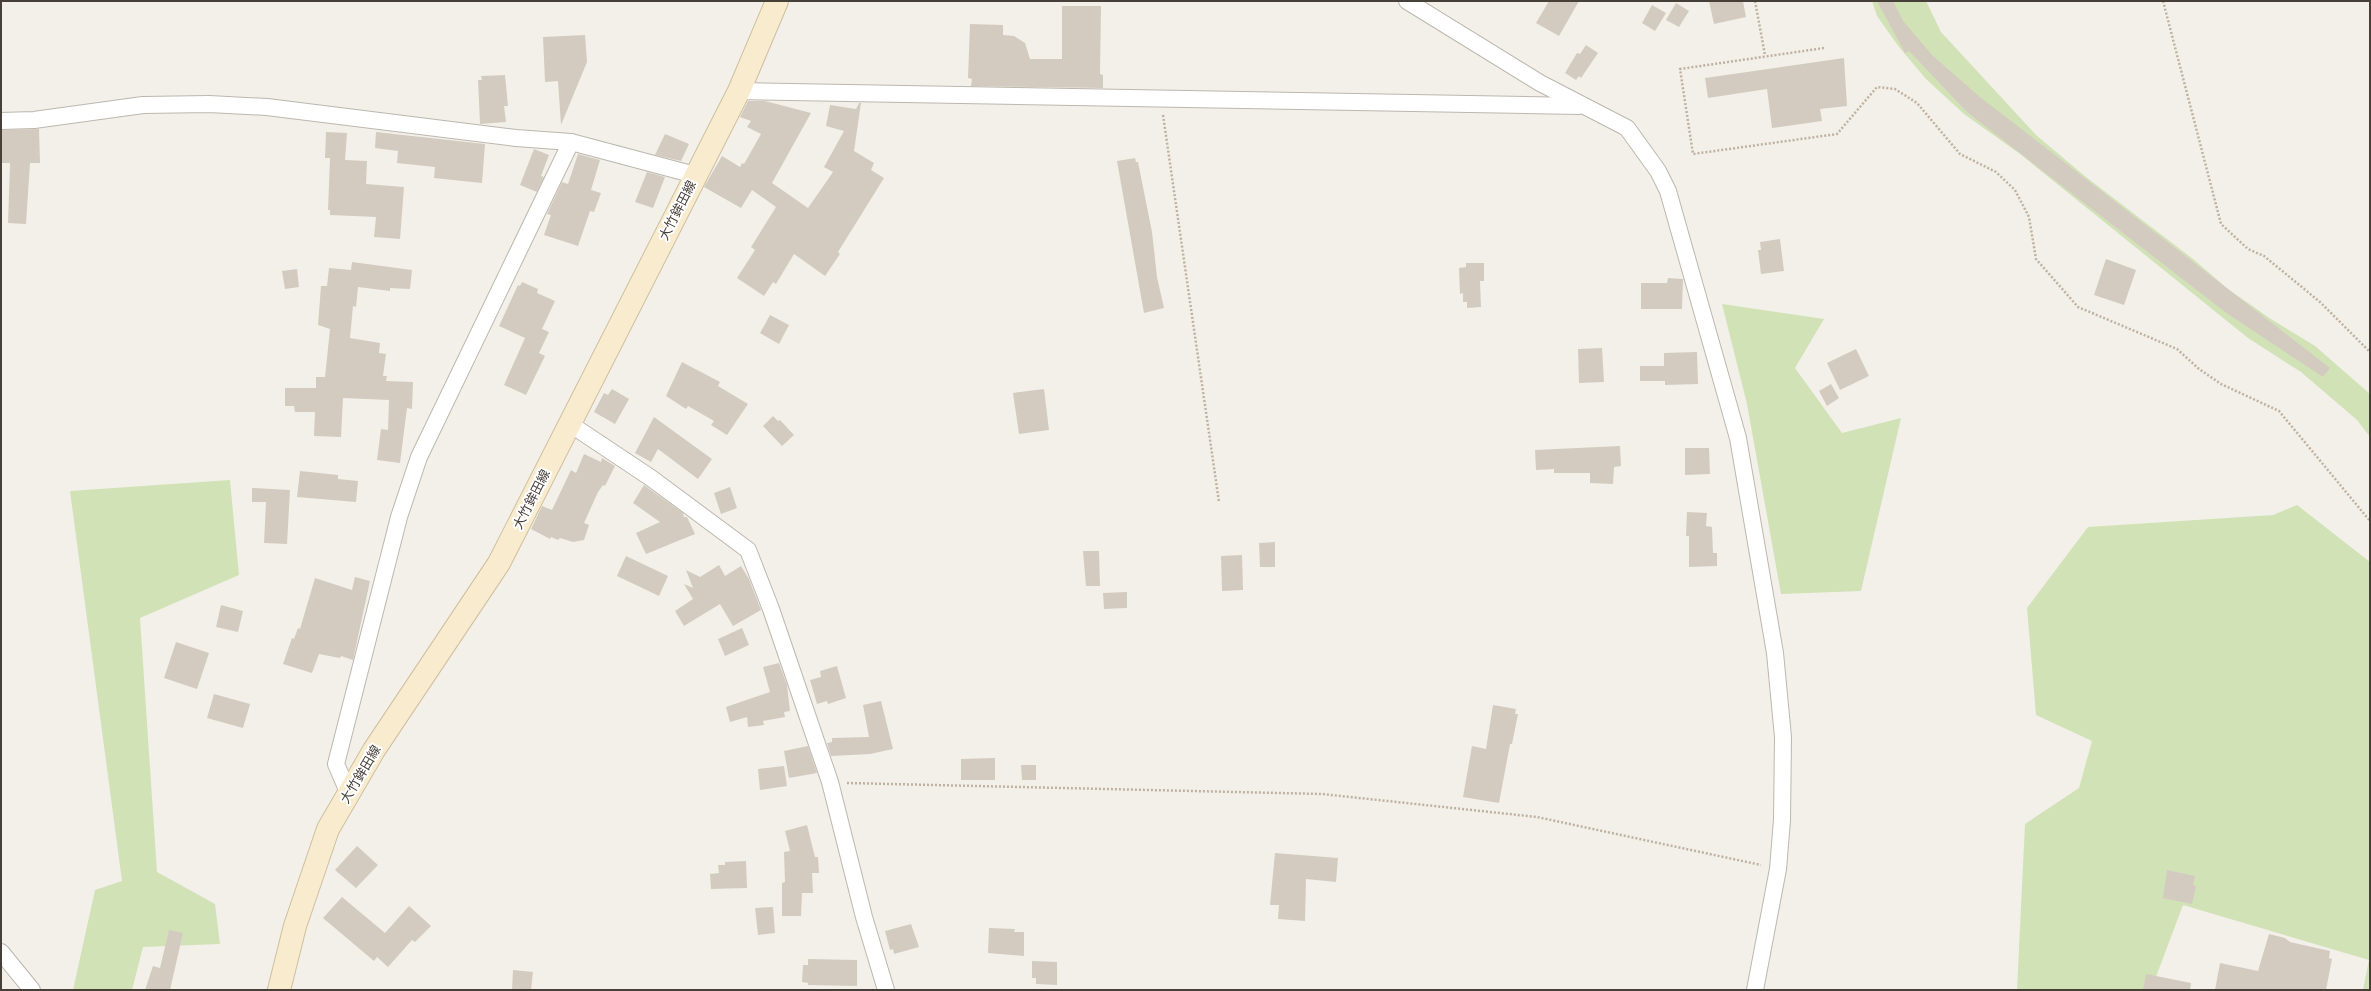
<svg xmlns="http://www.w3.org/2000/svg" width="2371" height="991" font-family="'Public Sans','Noto Sans JP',sans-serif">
	<rect width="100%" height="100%" fill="#f3f0ea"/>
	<g fill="#d1e2b7">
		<path d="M1872 1H1926L1941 32 2036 135 2086 177 2193 259 2228 289 2271 319 2315 346 2370 394V437L2357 420 2301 372 2248 338 2020 154 1964 114 1926 79 1899 47 1877 16Z"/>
		<path d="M1722 304 1824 319 1795 368 1842 433 1901 418 1861 591 1781 594 1747 404Z"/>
		<path d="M230 480 239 575 140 618 157 872 215 904 220 944 143 947 132 990H73L95 890 122 881 70 491Z"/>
		<path d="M2297 505 2370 562V990H2363L2369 960 2183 905 2151 990H2017L2025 824 2079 788 2092 741 2036 715 2027 608 2088 527 2273 515Z"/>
	</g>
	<g fill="#d3cbc0">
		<path d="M1549 1H1579L1559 36 1536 23Z"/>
		<path d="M1709 1H1743L1746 17 1714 24Z"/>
		<path d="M1877 1H1893L1903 21 1933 56 1980 97 2330 368 2323 377 2225 312 1967 112 1909 51 1905 53Z"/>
		<path d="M1676 3 1689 11 1679 27 1666 20Z"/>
		<path d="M1652 5 1666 13 1655 31 1642 23Z"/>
		<path d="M1062 6H1101L1100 74 1103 75V88L971 86 972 79 968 78 970 24 1003 25V35L1014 36 1025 43 1030 59H1062Z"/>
		<path d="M585 35 587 62 561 125 558 81 545 82 543 37Z"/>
		<path d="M1586 45 1598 53 1581 78 1579 76 1576 80 1565 73 1577 53 1580 54Z"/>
		<path d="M1844 58 1847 106 1820 109 1822 121 1772 128 1767 89 1708 98 1705 78Z"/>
		<path d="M505 75 508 106H504L506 122 480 124 478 80H482L481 76Z"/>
		<path d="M748 101H765L811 113 772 183 808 208 833 172 824 167 844 131 826 126 830 105 856 109 859 103H861L854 151 874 163 871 170 884 178 838 252 840 254 825 276 794 254 776 284 773 282 764 296 737 278 755 250 751 247 776 207 752 190 741 208 704 187 722 156 740 167 742 163 744 164 761 134 747 127 751 121 740 117Z"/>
		<path d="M39 129 40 163H30L26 224 8 223 10 163H1V130Z"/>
		<path d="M326 132 347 133 345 160 367 161 366 184 404 187 400 239 374 237 376 217 330 215V210H328L330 158H325Z"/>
		<path d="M376 132 485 144 482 183 434 178 435 167 397 163 398 151 375 148Z"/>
		<path d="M665 134 689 144 681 161 655 155Z"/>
		<path d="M534 149 549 155 541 176 544 177 537 192 520 185Z"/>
		<path d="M578 154 600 160 591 190 601 193 594 212 590 211 578 246 544 235 551 215 547 214 562 182 568 184Z"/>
		<path d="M1135 158 1136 162H1138L1152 232 1157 277 1164 308 1144 313 1117 161Z"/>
		<path d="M647 172 665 177 653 208 635 202Z"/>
		<path d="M1780 239 1784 271 1761 274 1758 250H1761L1760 242Z"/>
		<path d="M2106 259 2136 270 2124 305 2094 295Z"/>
		<path d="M352 262 412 270 410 289 390 288V291L358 287 356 307 353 306 350 338 380 343 379 353 386 354 383 376H387L386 381 413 382 412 409 407 408 400 463 377 460 381 429 388 430 389 400 343 398 341 437 314 436 315 412H295L294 406H285V388H316V377H325L330 329 318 325 321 286H327L329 268 351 270Z"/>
		<path d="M1466 263H1484V281H1480L1481 307 1467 308V302H1463V293L1460 294 1459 268 1466 267Z"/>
		<path d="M297 269 299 287 285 289 282 271Z"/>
		<path d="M1668 278 1683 279 1682 309H1641V283H1667Z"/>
		<path d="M522 282 538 289 537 293 555 301 542 329 549 332 539 353 545 356 526 395 504 385 525 338 499 326 518 285 520 286Z"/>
		<path d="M770 315 789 325 779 344 760 333Z"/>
		<path d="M1602 348 1604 382 1579 383 1578 349Z"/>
		<path d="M1856 349 1869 376 1840 390 1827 363Z"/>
		<path d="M1697 352 1698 384 1665 385V381H1640V366H1664V353Z"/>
		<path d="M682 362 720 382 718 386 748 404 727 435 711 425 714 421 688 406 686 409 666 396Z"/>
		<path d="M1831 384 1839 398 1827 406 1819 391Z"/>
		<path d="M612 389 629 399 615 424 594 412 604 393 608 395Z"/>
		<path d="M1044 389 1049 430 1019 434 1013 393Z"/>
		<path d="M773 416 778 421 780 420 794 435 782 446 763 426Z"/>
		<path d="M654 417 712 459 698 479 658 449 651 462 635 453Z"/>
		<path d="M1620 446 1621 466 1614 467 1613 484 1590 483V473H1554V469L1536 470 1535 450Z"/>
		<path d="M1685 448H1709L1710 474 1685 475Z"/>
		<path d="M584 454 601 462 602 458 615 466 605 486 603 485 598 492 584 523 589 525 584 540 573 542 560 538 558 540 551 537 550 539 531 529 542 506 552 510 571 470 576 473Z"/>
		<path d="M300 471 338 475V479L358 481 356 502 297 497Z"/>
		<path d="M644 485 683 513 684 517H687L695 534 646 554 636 533 660 522 633 503Z"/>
		<path d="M730 487 737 508 721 514 714 493Z"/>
		<path d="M252 488 290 490 287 544 264 543 266 502H252Z"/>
		<path d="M1687 512 1707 513 1706 526 1712 527 1713 553H1717V566L1689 567V536H1686Z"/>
		<path d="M1275 542V567H1260L1259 543Z"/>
		<path d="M1083 551H1099L1100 586H1086Z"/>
		<path d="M1242 555 1243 590 1222 591 1221 556Z"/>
		<path d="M626 556 668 576 659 596 617 576Z"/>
		<path d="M719 565 725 576 741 566 749 579 761 610 733 626 720 604 684 626 675 611 693 599 684 584 693 588 686 570 700 577Z"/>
		<path d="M355 577 370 581 353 660 341 656 340 658 319 654 312 673 283 664 292 638 294 639 298 628 300 629 315 578 352 590Z"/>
		<path d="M1127 592V608L1104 609 1103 593Z"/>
		<path d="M221 605 243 611 238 632 216 627Z"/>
		<path d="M742 628 749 645 725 656 718 639Z"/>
		<path d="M176 642 209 653 197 689 164 678Z"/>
		<path d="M779 663 787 685 790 711 784 712 785 717 763 721 764 725 748 727 747 717 730 722 726 707 770 692 763 667Z"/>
		<path d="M837 666 846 698 828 704 827 701 817 704 810 680 821 677 820 671Z"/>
		<path d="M214 694 250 704 243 728 207 718Z"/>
		<path d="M881 701 893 749 870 754 831 756 827 743 832 742V738L869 737 863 705Z"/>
		<path d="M1493 705 1516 709 1515 714H1518L1512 744H1510L1499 803 1463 797 1472 746 1486 749Z"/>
		<path d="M808 746 817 773 789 778 784 751Z"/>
		<path d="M995 758V780H961V759Z"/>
		<path d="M1021 765H1036V780H1022Z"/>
		<path d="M784 766 787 786 760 790 758 769Z"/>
		<path d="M807 825 815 857H818L819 873H812L813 893H802L801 916H782V883L785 882 784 852 790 851 785 831Z"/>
		<path d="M357 846 378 865 356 888 335 870Z"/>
		<path d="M1275 853 1338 858 1336 882 1306 879 1305 921 1278 919 1279 905H1270Z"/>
		<path d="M746 861 747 888 711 889 710 874 719 873 718 865H725V862Z"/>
		<path d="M2167 870 2195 876 2193 885 2196 886 2192 904 2163 898Z"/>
		<path d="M342 897 385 933 409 906 431 926 415 942 412 940 388 967 377 957 374 961 323 918Z"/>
		<path d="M773 907 775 933 758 935 755 908Z"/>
		<path d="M911 924 919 947 894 954 893 949 890 950 885 931Z"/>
		<path d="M989 928 1015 929 1014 932H1024V956L988 953Z"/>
		<path d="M169 930 183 933 170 990H145L153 966 160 968Z"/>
		<path d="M2269 934 2285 938 2290 942 2330 951 2329 958 2332 959 2326 990H2215L2220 963 2258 971Z"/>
		<path d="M808 959 857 960V986L808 985V983L802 982 803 965H808Z"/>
		<path d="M1032 961 1057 962V985L1036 984V978H1032Z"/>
		<path d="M513 970 533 972 531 990H512Z"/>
		<path d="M2146 974 2191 983 2190 990H2143Z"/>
	</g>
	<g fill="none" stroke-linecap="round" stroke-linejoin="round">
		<g stroke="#bdb7ad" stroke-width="18">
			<g id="minor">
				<path d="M1407 1 1540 83 1627 128 1658 171 1668 191 1738 438 1775 653 1783 737 1782 820 1778 869 1755 990"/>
				<path d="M739 91 1579 106"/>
				<path d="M1 121 34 120 143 105 209 104 267 107 516 138 571 142 695 175"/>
				<path d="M570 424 651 478 748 550 771 609 830 782 864 917 886 990"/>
				<path d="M348 792 336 764 399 517 419 457 571 142"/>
				<path d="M1 952 32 990"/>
			</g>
		</g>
		<g stroke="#cdbf9e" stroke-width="24">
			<path id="secondary" d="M279 990 295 926 328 829 374 750 499 563 739 91 777 1"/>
		</g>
		<g stroke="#beb1a0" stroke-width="2.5" stroke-dasharray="2 2" stroke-linecap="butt">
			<path d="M1755 1 1765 55"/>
			<path d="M2163 1 2221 224 2248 249 2264 256 2320 302 2370 352"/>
			<path d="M1824 48 1680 69 1693 154 1837 134 1877 87 1895 89 1917 103 1960 154 1996 172 2015 190 2029 217 2036 259 2078 307 2177 349 2199 369 2221 384 2279 411 2370 521"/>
			<path d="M1163 115 1219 502"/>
			<path d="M847 783 1322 794 1537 817 1761 865"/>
		</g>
		<use href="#minor" stroke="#fff" stroke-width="16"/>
		<use href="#secondary" stroke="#f9ecce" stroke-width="22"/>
	</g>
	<g text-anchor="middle" stroke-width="4" stroke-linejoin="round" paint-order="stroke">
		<g font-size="13" fill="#464039" stroke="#fff">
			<text transform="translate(677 210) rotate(-63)" y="5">大竹鉾田線</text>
			<text transform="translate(531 499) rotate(-63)" y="5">大竹鉾田線</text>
			<text transform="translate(360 774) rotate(-59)" y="5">大竹鉾田線</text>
		</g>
	</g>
	<rect width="2371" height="991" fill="none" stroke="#464039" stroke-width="4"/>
</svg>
